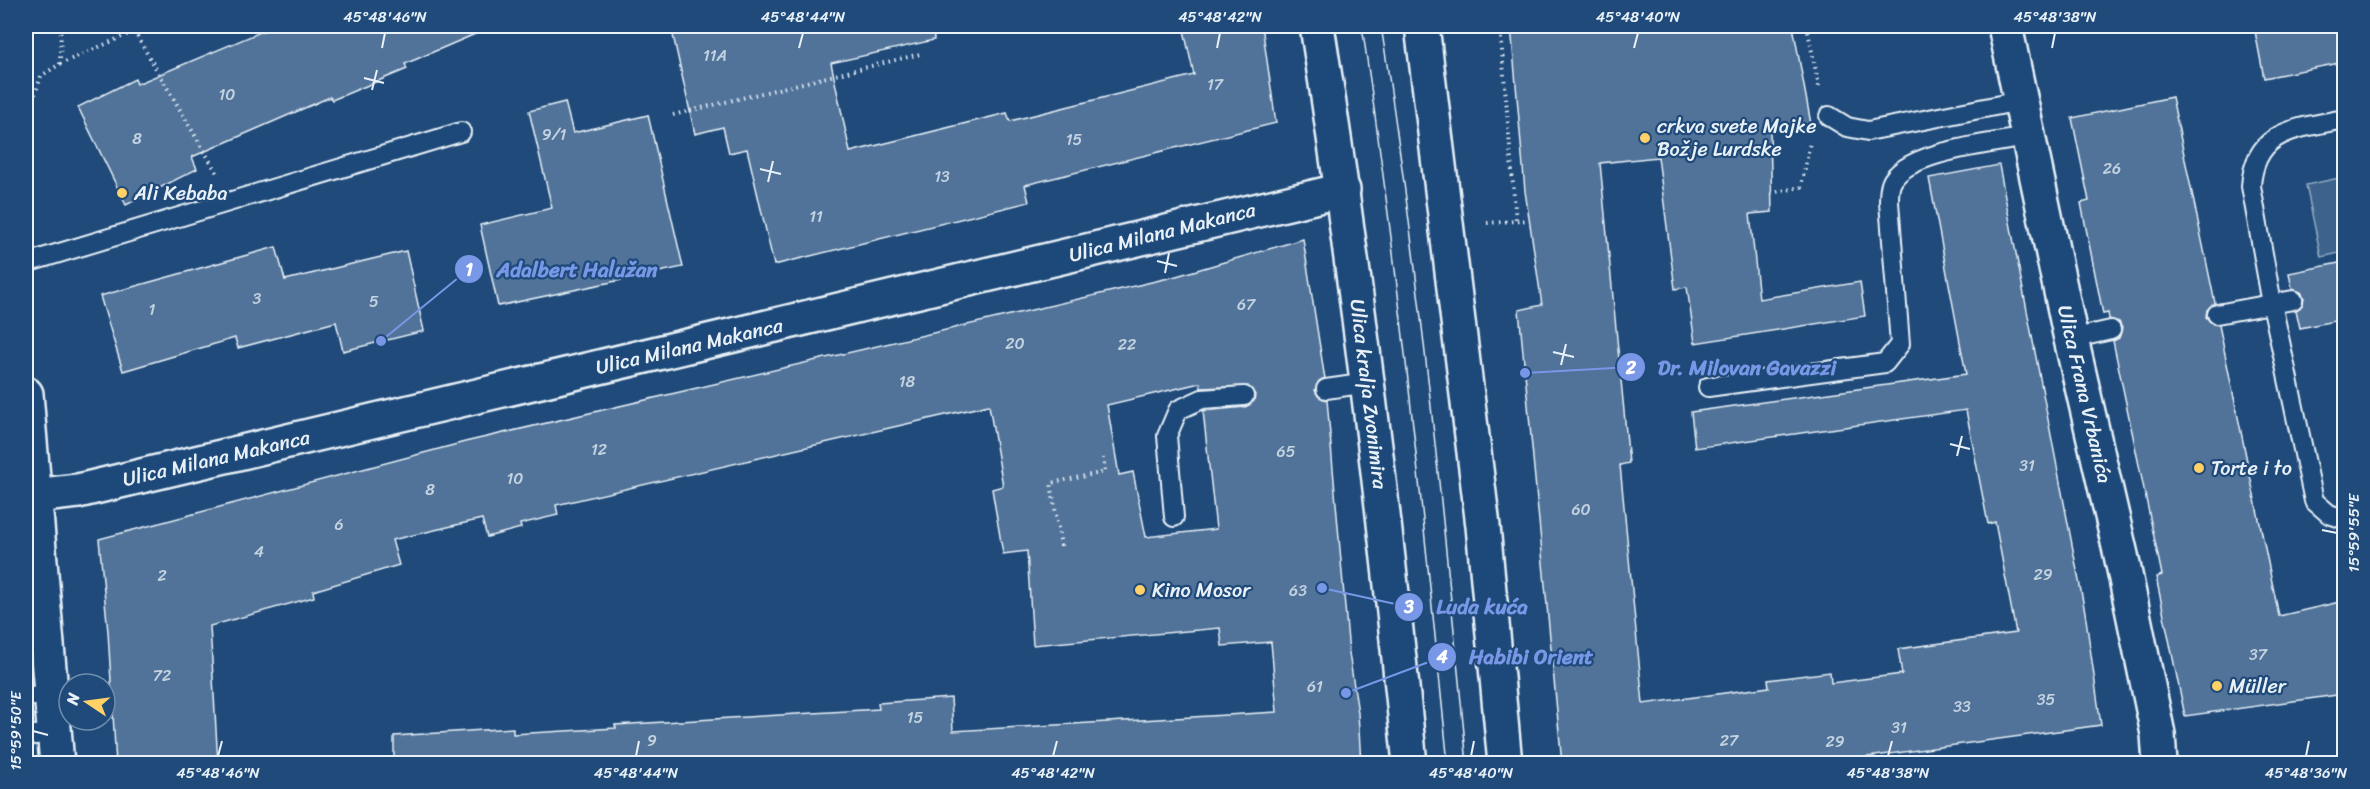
<svg xmlns="http://www.w3.org/2000/svg" width="2370" height="789" font-family="Sriracha,sans-serif">
	<rect width="100%" height="100%" fill="#1f4a7a"/>
	<filter id="ink" filterUnits="userSpaceOnUse"><feTurbulence type="fractalNoise" baseFrequency=".0167" numOctaves="2"/><feDisplacementMap in="SourceGraphic" scale="12" xChannelSelector="R" yChannelSelector="G"/><feConvolveMatrix kernelMatrix="1 2 1 2 8 2 1 2 1" color-interpolation-filters="sRGB"/></filter>
	<g filter="url(#ink)">
		<path fill="#3c628c" stroke="#92aac2" stroke-width="1.5" d="M2344 177V252L2321 257 2306 185Z"/>
		<g fill="#517399" stroke="#e8f1f8" stroke-width="1.5" fill-rule="evenodd">
			<path d="M275 26H494L405 64 407 69 332 100 330 97 192 157 197 169 126 205 78 107 135 79 137 84Z"/>
			<path d="M671 26H933L934 40 831 63 850 152 1007 113 1010 121 1194 75 1183 26H1262L1276 123 1025 185 1029 202 774 265 747 149 729 153 723 127 695 134Z"/>
			<path d="M1511 26H1793L1811 124 1770 131 1772 212 1750 214 1759 299 1860 282 1865 316 1695 343 1687 287 1675 289 1658 157 1600 163 1629 463 1620 465 1643 704 1769 687 1768 680 1830 672 1831 683 1902 674 1898 649 2016 633 1995 522 1988 524 1966 410 1695 448 1691 412 1966 374 1929 178 1999 165 2085 612 2101 725 1816 764H1562L1519 310 1542 305 1525 191Z"/>
			<path d="M2254 26H2344V62L2264 78Z"/>
			<path d="M2172 97 2215 303 2207 310 2206 317 2213 324 2219 325 2279 616 2344 601V694L2185 716 2156 577 2162 575 2113 341 2119 338 2122 328 2119 322 2109 319 2108 313 2103 314 2081 203 2089 201 2072 118Z"/>
			<path d="M565 102 573 133 648 115 683 267 498 306 480 225 552 208 529 111Z"/>
			<path d="M1303 239 1324 373 1325 378 1319 381 1315 390 1318 396 1327 400 1349 653 1358 713 1361 764H394V736L513 728V734L616 728 615 725 879 709 878 703 951 698 953 731 1277 712 1271 642 1222 646 1220 628 1033 645 1027 551 1003 554 992 489 1003 486 989 405 556 505 558 515 520 524 521 528 487 537 482 519 392 540 399 565 313 591 314 597 210 626 218 764H116L108 632 99 539 465 442 1173 277ZM1200 383 1201 388 1248 386 1255 395 1254 401 1245 407 1203 411 1216 529 1146 537 1133 472 1119 475 1107 405Z"/>
			<path d="M276 247 285 280 406 251 424 331 343 351 336 322 238 348 235 338 123 371 100 296Z"/>
			<path d="M2344 262V319L2300 328 2296 310 2303 304 2304 297 2301 292 2292 289 2289 273Z"/>
		</g>
		<g fill="none" stroke-linecap="round" stroke-linejoin="round">
			<g stroke="#e8f1f8" stroke-width="22">
				<g id="lane">
					<path d="M1829 116 1847 127 1868 131 2020 101"/>
					<path d="M2344 119C2298 129 2255 128 2251 186L2272 304 2314 501 2329 514 2344 519"/>
					<path d="M26 263 461 132"/>
					<path d="M2217 314 2293 300"/>
					<path d="M2071 339 2111 330"/>
					<path d="M1708 387 1885 363 1900 344 1889 202C1889 197 1889 189 1891 184 1903 151 1996 143 2027 137"/>
					<path d="M1326 389 1368 383"/>
					<path d="M1174 517 1167 436 1178 410 1202 399 1244 396"/>
					<path d="M26 697 52 693"/>
					<path d="M26 736 54 733"/>
				</g>
			</g>
			<g stroke="#e8f1f8" stroke-width="38">
				<g id="street">
					<path d="M2005 26 2071 339 2121 555 2158 734 2160 764"/>
					<path d="M34 496 78 491 1343 190"/>
				</g>
			</g>
			<g stroke="#e8f1f8" stroke-width="38">
				<g id="secondary">
					<path d="M1317 26C1356 271 1385 517 1410 764"/>
					<path d="M1422 26 1483 526 1505 764"/>
					<path d="M26 394 57 764"/>
				</g>
			</g>
			<g stroke="#e8f1f8" stroke-width="4" stroke-dasharray="1.5 4.5" stroke-linecap="butt">
				<path d="M1500 26 1516 221"/>
				<path d="M1807 26 1819 87"/>
				<path d="M134 31 217 173"/>
				<path d="M60 64 61 26"/>
				<path d="M26 101 34 98 41 76 60 64 147 26"/>
				<path d="M673 115 920 54"/>
				<path d="M1771 193 1801 187 1810 143"/>
				<path d="M1487 223 1529 220"/>
				<path d="M1061 546 1051 483 1105 472 1103 458"/>
			</g>
			<use href="#lane" stroke="#1f4a7a" stroke-width="18"/>
			<use href="#street" stroke="#1f4a7a" stroke-width="33"/>
			<use href="#secondary" stroke="#1f4a7a" stroke-width="33"/>
			<g stroke="#e8f1f8" stroke-width="1.5">
				<path d="M1362 26C1399 270 1423 517 1448 764"/>
				<path d="M1381 26C1420 270 1443 517 1467 764"/>
			</g>
		</g>
	</g>
	<path fill="none" stroke="#e8f1f8" stroke-width="2" d="M382 48 385 33M799 48 803 33M1217 48 1220 33M1634 48 1638 33M2052 48 2055 33M364 78 384 83M372 90 377 70M760 169 781 174M768 182 773 161M1157 261 1177 266M1165 273 1169 253M1553 352 1574 357M1561 365 1566 344M1950 444 1970 449M1957 456 1962 436M2322 530 2337 533M33 731 48 735M218 756 222 741M636 756 639 741M1053 756 1057 741M1471 756 1474 741M1888 756 1892 741M2306 756 2309 741"/>
	<g fill="#ffd166" stroke="#1f4a7a" stroke-width="2">
		<circle cx="1645" cy="138" r="6"/>
		<circle cx="122" cy="193" r="6"/>
		<circle cx="2199" cy="468" r="6"/>
		<circle cx="1140" cy="590" r="6"/>
		<circle cx="2217" cy="686" r="6"/>
	</g>
	<g text-anchor="middle" stroke-width="4.5" stroke-linejoin="round" paint-order="stroke">
		<g font-size="16" fill="#c2d2e0">
			<text x="715" y="61">11A</text>
			<text x="1215" y="90">17</text>
			<text x="227" y="100">10</text>
			<text x="554" y="140">9/1</text>
			<text x="137" y="144">8</text>
			<text x="1074" y="145">15</text>
			<text x="2112" y="174">26</text>
			<text x="942" y="182">13</text>
			<text x="816" y="222">11</text>
			<text x="257" y="304">3</text>
			<text x="374" y="307">5</text>
			<text x="1246" y="310">67</text>
			<text x="152" y="315">1</text>
			<text x="1015" y="349">20</text>
			<text x="1127" y="350">22</text>
			<text x="907" y="387">18</text>
			<text x="599" y="455">12</text>
			<text x="1286" y="457">65</text>
			<text x="2027" y="471">31</text>
			<text x="515" y="484">10</text>
			<text x="430" y="495">8</text>
			<text x="1581" y="515">60</text>
			<text x="339" y="530">6</text>
			<text x="259" y="557">4</text>
			<text x="2043" y="580">29</text>
			<text x="162" y="581">2</text>
			<text x="1298" y="596">63</text>
			<text x="2258" y="660">37</text>
			<text x="162" y="681">72</text>
			<text x="1315" y="692">61</text>
			<text x="2046" y="705">35</text>
			<text x="1962" y="712">33</text>
			<text x="915" y="723">15</text>
			<text x="1899" y="733">31</text>
			<text x="652" y="746">9</text>
			<text x="1729" y="746">27</text>
			<text x="1835" y="747">29</text>
		</g>
		<g font-size="20" fill="#e8f1f8" stroke="#1f4a7a" text-anchor="start">
			<text x="1657" y="133">crkva svete Majke<tspan x="1657" dy="23">Božje Lurdske</tspan></text>
			<text x="134" y="200">Ali Kebaba</text>
			<text x="2211" y="475">Torte i to</text>
			<text x="1152" y="597">Kino Mosor</text>
			<text x="2229" y="693">Müller</text>
		</g>
		<g font-size="20" fill="#e8f1f8" stroke="#1f4a7a">
			<text transform="translate(1162 232) rotate(-14)" y="7">Ulica Milana Makanca</text>
			<text transform="translate(689 346) rotate(-13)" y="7">Ulica Milana Makanca</text>
			<text transform="translate(1369 394) rotate(83)" y="7">Ulica kralja Zvonimira</text>
			<text transform="translate(2085 394) rotate(77)" y="7">Ulica Frana Vrbanića</text>
			<text transform="translate(216 458) rotate(-13)" y="7">Ulica Milana Makanca</text>
		</g>
	</g>
	<path fill="none" stroke="#7897e6" stroke-width="2" d="M381 341L469 269M1525 373L1631 367M1322 588L1409 607M1346 693L1442 657"/>
	<g fill="#7897e6" stroke="#1f4a7a" stroke-width="2">
		<circle cx="381" cy="341" r="6"/>
		<circle cx="1525" cy="373" r="6"/>
		<circle cx="1322" cy="588" r="6"/>
		<circle cx="1346" cy="693" r="6"/>
		<circle cx="469" cy="269" r="15"/>
		<circle cx="1631" cy="367" r="15"/>
		<circle cx="1409" cy="607" r="15"/>
		<circle cx="1442" cy="657" r="15"/>
	</g>
	<g font-size="18" text-anchor="middle" font-weight="bold" fill="#fff">
		<text x="469" y="276">1</text>
		<text x="1631" y="374">2</text>
		<text x="1409" y="613">3</text>
		<text x="1442" y="663">4</text>
	</g>
	<g font-size="21" text-anchor="middle" font-weight="bold" fill="#7897e6" stroke="#1f4a7a" stroke-width="4.5" stroke-linejoin="round" paint-order="stroke">
		<text x="577" y="277">Adalbert Halužan</text>
		<text x="1747" y="375">Dr. Milovan Gavazzi</text>
		<text x="1482" y="614">Luda kuća</text>
		<text x="1531" y="664">Habibi Orient</text>
	</g>
	<rect width="2370" height="789" fill="none" stroke="#1f4a7a" stroke-width="66"/>
	<g transform="translate(87 702) rotate(283)"><circle r="28" fill="#1f4a7a" stroke="#6f8dac" stroke-width="1.5"/>
	<path d="M0-4.5L10 22L0 15L-10 22Z" fill="#ffd166"/>
	<text y="-9" font-size="16" font-weight="bold" text-anchor="middle" fill="#e8f1f8">N</text>
	</g>
	<rect x="33" y="33" width="2304" height="723" fill="none" stroke="#e8f1f8" stroke-width="2"/>
	<g font-size="15" text-anchor="middle" fill="#e8f1f8">
		<text x="385" y="22">45°48'46"N</text>
		<text x="803" y="22">45°48'44"N</text>
		<text x="1220" y="22">45°48'42"N</text>
		<text x="1638" y="22">45°48'40"N</text>
		<text x="2055" y="22">45°48'38"N</text>
		<text transform="translate(2354 533) rotate(-90)" y="5">15°59'55"E</text>
		<text transform="translate(16 731) rotate(-90)" y="5">15°59'50"E</text>
		<text x="218" y="778">45°48'46"N</text>
		<text x="636" y="778">45°48'44"N</text>
		<text x="1053" y="778">45°48'42"N</text>
		<text x="1471" y="778">45°48'40"N</text>
		<text x="1888" y="778">45°48'38"N</text>
		<text x="2306" y="778">45°48'36"N</text>
	</g>
</svg>
